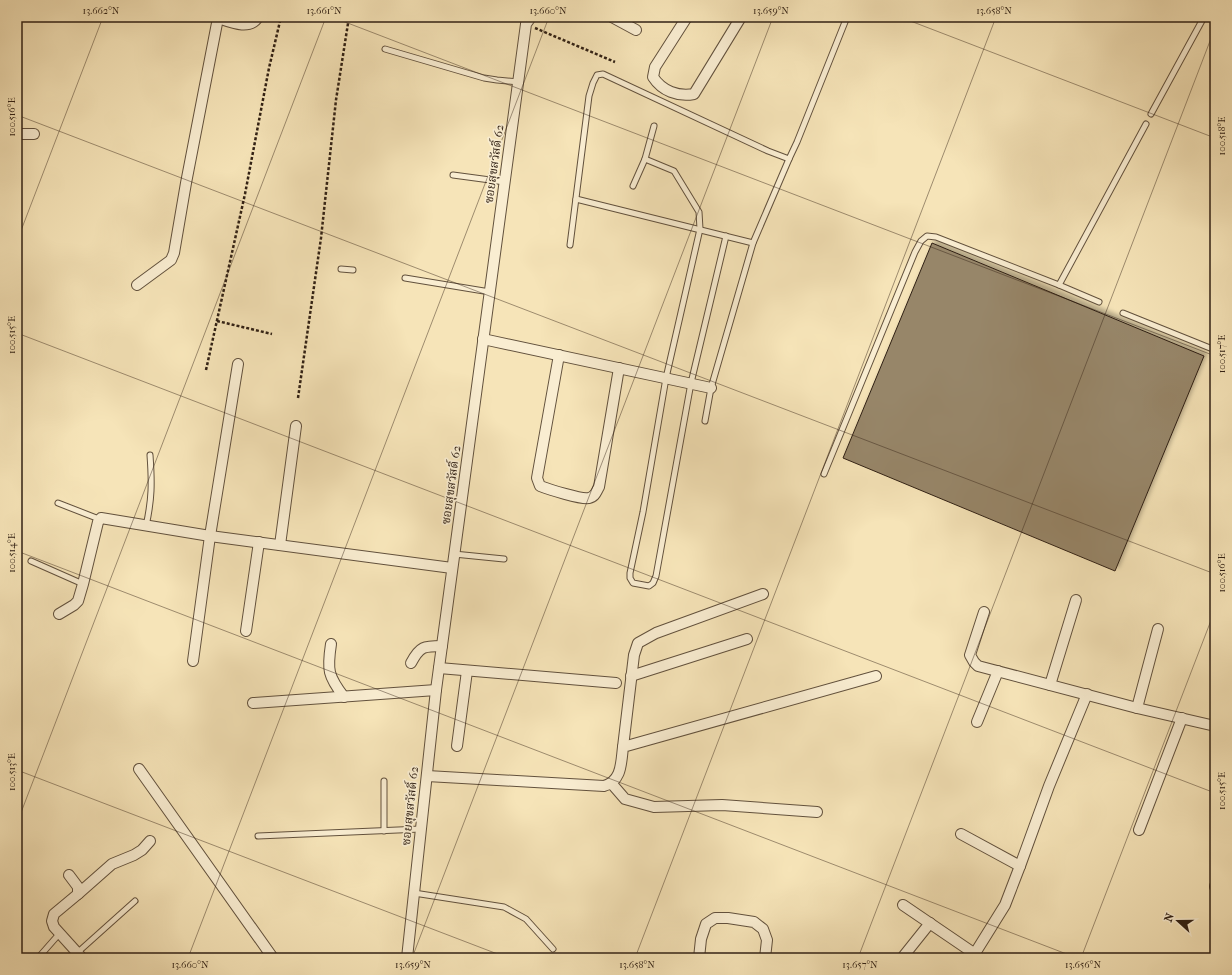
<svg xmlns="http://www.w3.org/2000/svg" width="1232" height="975" font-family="'IM FELL French Canon','Noto Serif Thai',serif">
	<defs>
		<filter id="shadow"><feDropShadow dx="3.5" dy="-3.5" stdDeviation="2" flood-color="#0004"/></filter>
	</defs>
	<rect width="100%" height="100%" fill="#f6e4b8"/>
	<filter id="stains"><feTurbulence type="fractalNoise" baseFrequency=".005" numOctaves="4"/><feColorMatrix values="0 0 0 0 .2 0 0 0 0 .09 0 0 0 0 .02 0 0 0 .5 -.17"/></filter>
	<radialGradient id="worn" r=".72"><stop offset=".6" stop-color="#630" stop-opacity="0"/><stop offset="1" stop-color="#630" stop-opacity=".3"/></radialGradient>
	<path fill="#978669" stroke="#302014" filter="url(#shadow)" d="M932 243 1204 356 1115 571 843 458Z"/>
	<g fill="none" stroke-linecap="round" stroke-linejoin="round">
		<g stroke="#62513d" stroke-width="7">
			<g id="service">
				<path d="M385 49 484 78 497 80 519 82"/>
				<path d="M1151 114 1204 17"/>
				<path d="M645 159 654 126"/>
				<path d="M453 175 505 182"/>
				<path d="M633 186 645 159 674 171 699 212 700 229 666 378 643 512 630 573V578L633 583 649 586 653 583 656 576 691 383 726 236"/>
				<path d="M576 199 753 243"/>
				<path d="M570 245 589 96 593 83 597 75 603 74 768 151 789 159 797 142 847 17"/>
				<path d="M341 269 353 270"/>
				<path d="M405 278 490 292"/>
				<path d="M1059 285 1099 302"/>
				<path d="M1123 313 1215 350"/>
				<path d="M705 421 711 388 753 243 789 159"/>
				<path d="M824 474 915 252 921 241 927 236 936 237 1059 285 1146 124"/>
				<path d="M58 503 99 519"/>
				<path d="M146 526C152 499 152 483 150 455"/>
				<path d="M454 554 504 559"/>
				<path d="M31 561 83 584"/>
				<path d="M384 831V781"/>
				<path d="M258 836 421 829"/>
				<path d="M414 893 504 907 526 919 553 949"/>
				<path d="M77 953 135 901"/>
				<path d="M38 958 60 933"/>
			</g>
		</g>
		<g stroke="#62513d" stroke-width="12">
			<g id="minor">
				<path d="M612 17 636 30"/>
				<path d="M687 17 655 67 653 77C662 91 678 97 694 94L741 17"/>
				<path d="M218 18C230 22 250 31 258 17"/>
				<path d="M17 134H34"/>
				<path d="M137 285 171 260 174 253 186 183 218 18 214 17"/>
				<path d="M483 339 711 388"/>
				<path d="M559 355 537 478 540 486C548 489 582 500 589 498 595 497 596 492 599 487L619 368"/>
				<path d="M280 545 296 426"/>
				<path d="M984 612 970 655 974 662 978 666 1137 708 1215 726"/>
				<path d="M59 614 74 605 78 601 83 584 98 522 101 518 210 536 452 568"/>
				<path d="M246 631 259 542"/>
				<path d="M331 644C327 670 328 676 344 697"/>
				<path d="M193 661 210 536 238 364"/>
				<path d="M411 663C420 646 424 646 442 646"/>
				<path d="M439 668 616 683"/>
				<path d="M631 676 747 639"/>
				<path d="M1050 685 1076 600"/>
				<path d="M253 703 436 690"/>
				<path d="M1137 708 1158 629"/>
				<path d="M977 722 998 671"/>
				<path d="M457 746 467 671"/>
				<path d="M623 747 634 655 638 643 656 633 763 594"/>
				<path d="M139 769 273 958"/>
				<path d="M427 776 604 786C622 781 621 763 623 747L876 676"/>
				<path d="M612 784 625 799 654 807 722 805 817 812"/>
				<path d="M1139 830 1182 718"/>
				<path d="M961 834 1020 866"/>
				<path d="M69 875 78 887V894L54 914 52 921 54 927 82 958"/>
				<path d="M1215 887V886"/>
				<path d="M78 894 112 864 134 855 142 850 150 841"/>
				<path d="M903 905 975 954"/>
				<path d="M407 958 436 690 526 24 531 17"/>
				<path d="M699 958 701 939 706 924 715 918H728L754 922 763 929 767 940 765 958"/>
				<path d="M902 958 930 923"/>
				<path d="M972 958 1005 905 1020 866 1049 786 1087 694"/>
			</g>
		</g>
		<g stroke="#302014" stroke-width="2.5" stroke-dasharray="3 2" stroke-linecap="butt">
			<path d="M511 17 518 20"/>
			<path d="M535 28 615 62"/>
			<path d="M217 321 272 334"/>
			<path d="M206 370 245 194 269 68 281 17"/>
			<path d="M298 398 321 238 336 100 349 17"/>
		</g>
		<use href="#service" stroke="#f9edd1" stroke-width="5"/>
		<use href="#minor" stroke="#f9edd1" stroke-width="10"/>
	</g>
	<path fill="none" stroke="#302014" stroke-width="1" stroke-opacity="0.45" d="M332 17 1215 356M900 17 1215 138M17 115 1215 574M17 241 103 17M17 333 1215 793M17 551 1077 958M17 770 508 958M17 823 326 17M188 958 549 17M412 958 773 17M635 958 996 17M858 958 1215 28M1081 958 1215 610"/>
	<g text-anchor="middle" stroke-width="3.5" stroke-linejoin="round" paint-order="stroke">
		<g font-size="12" fill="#302014" stroke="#f9edd1">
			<text transform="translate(494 164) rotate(-82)" y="4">ซอยสุขสวัสดิ์ 62</text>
			<text transform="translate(451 485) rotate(-82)" y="4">ซอยสุขสวัสดิ์ 62</text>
			<text transform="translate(410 806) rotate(-84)" y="4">ซอยสุขสวัสดิ์ 62</text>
		</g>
	</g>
	<rect width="1232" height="975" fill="none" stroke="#f6e4b8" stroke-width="44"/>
	<g transform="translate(1178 921) rotate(291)" stroke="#f9edd1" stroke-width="3" paint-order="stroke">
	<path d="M0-3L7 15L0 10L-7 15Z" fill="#302014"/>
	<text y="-6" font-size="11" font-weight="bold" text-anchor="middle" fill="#302014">N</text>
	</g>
	<rect x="22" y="22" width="1188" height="931" fill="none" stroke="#302014" stroke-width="1.5"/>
	<g font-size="10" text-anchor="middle" fill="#302014">
		<text x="101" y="14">13.662°N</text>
		<text x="324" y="14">13.661°N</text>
		<text x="548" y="14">13.660°N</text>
		<text x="771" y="14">13.659°N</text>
		<text x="994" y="14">13.658°N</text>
		<text transform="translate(11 117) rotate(-90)" y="4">100.516°E</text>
		<text transform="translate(1221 136) rotate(-90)" y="4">100.518°E</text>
		<text transform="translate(11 335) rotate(-90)" y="4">100.515°E</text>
		<text transform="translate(1221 354) rotate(-90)" y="4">100.517°E</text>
		<text transform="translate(11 553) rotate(-90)" y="4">100.514°E</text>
		<text transform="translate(1221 573) rotate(-90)" y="4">100.516°E</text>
		<text transform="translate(11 772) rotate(-90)" y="4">100.513°E</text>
		<text transform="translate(1221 791) rotate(-90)" y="4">100.515°E</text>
		<text x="190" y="968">13.660°N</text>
		<text x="413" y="968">13.659°N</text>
		<text x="637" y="968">13.658°N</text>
		<text x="860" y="968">13.657°N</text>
		<text x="1083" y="968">13.656°N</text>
	</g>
	<rect width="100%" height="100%" filter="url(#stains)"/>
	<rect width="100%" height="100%" fill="url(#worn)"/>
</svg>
